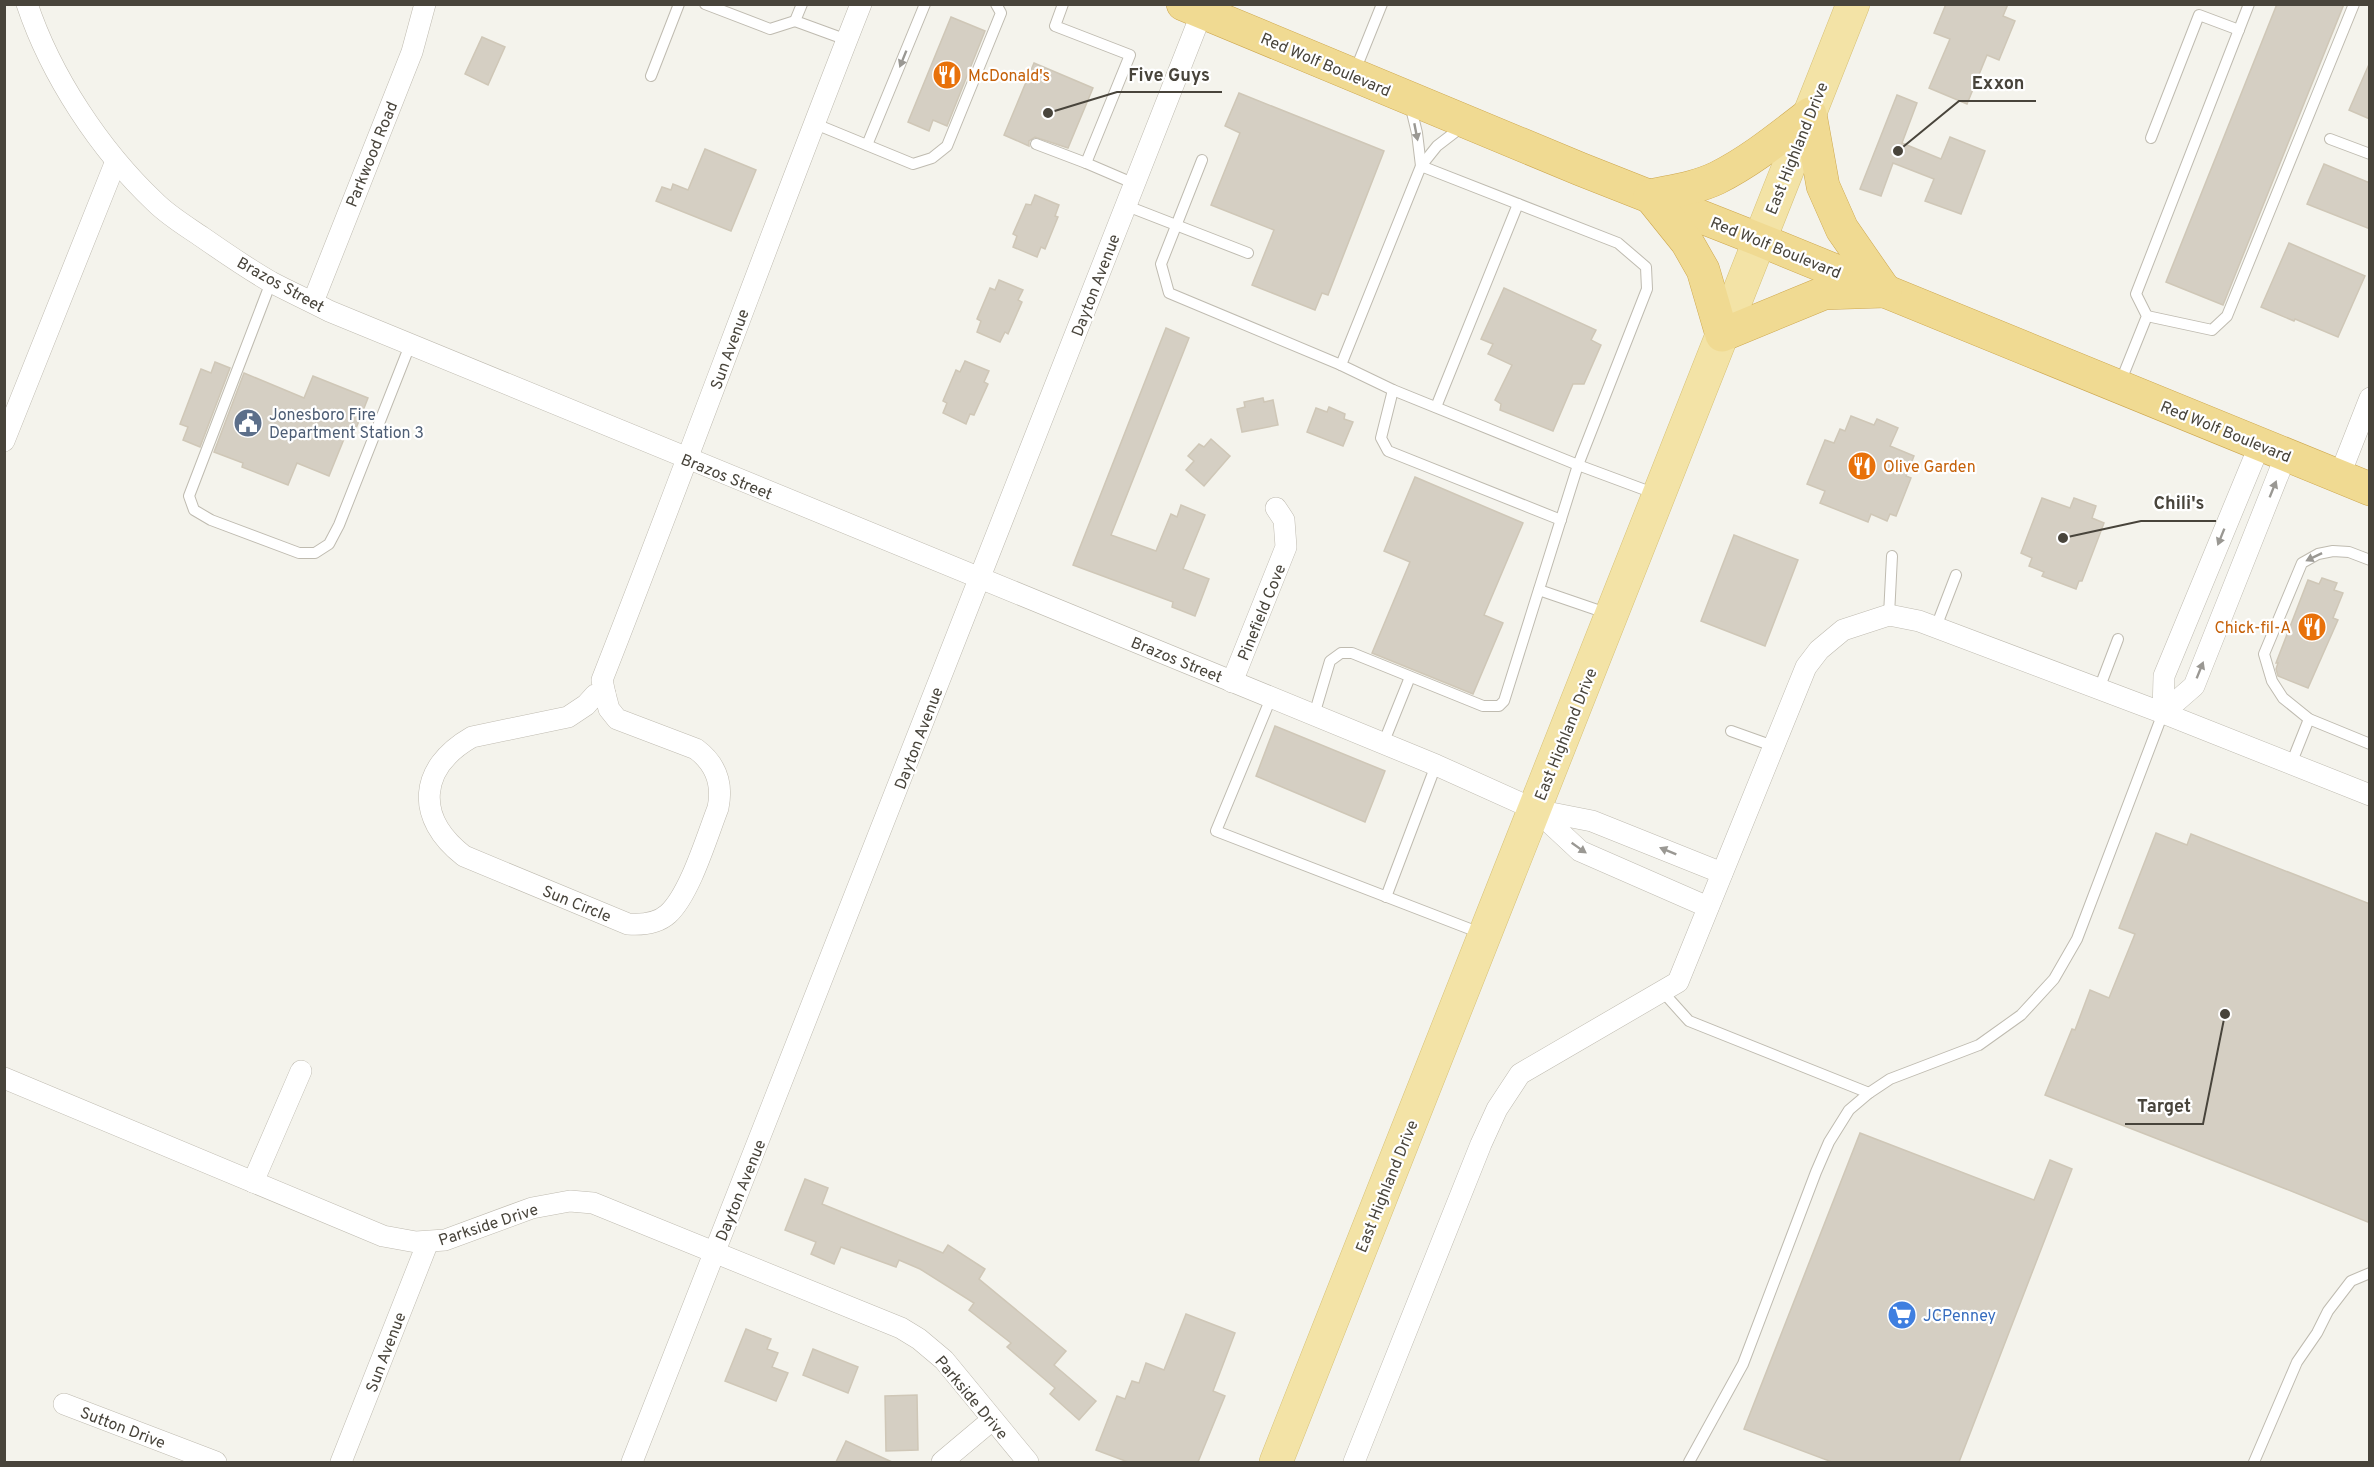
<svg xmlns="http://www.w3.org/2000/svg" width="2374" height="1467" font-family="Overpass,sans-serif">
	<rect width="100%" height="100%" fill="#f4f3ec"/>
	<g fill="#d5cfc3" stroke="#cfc7b7" stroke-width="1.5">
		<path d="M1946 4H2008L2003 16 2015 21 1999 60 1987 55 1967 104 1929 88 1950 39 1934 33Z"/>
		<path d="M2277 4H2344L2223 305 2166 282Z"/>
		<path d="M951 17 985 31 947 126 933 120 929 131 908 122Z"/>
		<path d="M482 37 505 47 488 85 465 74Z"/>
		<path d="M2370 62V119L2349 110Z"/>
		<path d="M1034 63 1093 88 1068 148 1035 137 1029 141V146L1004 135Z"/>
		<path d="M1239 93 1384 151 1328 295 1322 293 1315 310 1252 285 1274 230 1211 205 1240 133 1225 126Z"/>
		<path d="M1897 95 1917 103 1902 143 1941 159 1950 137 1985 151 1961 214 1925 201 1934 179 1893 163 1881 196 1860 189Z"/>
		<path d="M705 149 756 170 731 231 656 201 662 187 671 190 673 184 688 190Z"/>
		<path d="M2324 164 2370 183V229L2307 204Z"/>
		<path d="M1035 195 1059 205 1055 216 1058 217 1045 249 1041 247 1037 257 1013 247 1017 236 1013 234 1026 204 1031 205Z"/>
		<path d="M2289 243 2365 276 2338 337 2295 319 2294 321 2261 307Z"/>
		<path d="M999 280 1023 290 1018 300 1022 302 1008 334 1005 332 1000 342 977 332 981 321 977 319 990 288 995 290Z"/>
		<path d="M1504 288 1596 330 1591 340 1601 345 1584 384H1573L1553 431 1500 410 1501 404 1495 400 1512 365 1488 354 1493 344 1481 339Z"/>
		<path d="M1166 328 1189 338 1111 535 1156 551 1171 514 1177 517 1181 505 1205 515 1183 569 1209 579 1195 616 1172 607 1173 602 1073 565Z"/>
		<path d="M965 361 989 371 984 382 988 384 974 415 970 414 966 424 943 413 947 403 943 401 956 370 960 372Z"/>
		<path d="M215 362 230 368 200 447 183 440 188 427 180 424 201 369 211 373Z"/>
		<path d="M244 373 304 398 313 376 368 398 353 436 346 434 329 476 297 463 288 485 242 467 243 463 214 452Z"/>
		<path d="M1263 398 1264 402 1273 400 1278 425 1242 432 1237 409 1245 407 1244 402Z"/>
		<path d="M1329 407 1345 414 1344 419 1353 422 1343 446 1307 432 1316 408 1327 412Z"/>
		<path d="M1851 416 1874 425 1877 419 1898 428 1890 446 1914 456 1906 476 1911 478 1896 516 1890 514 1887 521 1871 514 1868 522 1820 503 1825 491 1807 484 1825 440 1834 443 1840 429 1845 431Z"/>
		<path d="M1211 439 1230 456 1204 486 1186 470 1194 461 1188 456 1199 444 1204 447Z"/>
		<path d="M1415 477 1523 523 1484 615 1503 623 1473 694 1372 653 1410 562 1384 551Z"/>
		<path d="M2042 498 2070 508 2074 498 2096 506 2092 518 2104 523 2082 581H2079L2076 589 2042 576 2044 572 2029 566 2032 558 2021 553Z"/>
		<path d="M1734 535 1798 560 1765 646 1701 621Z"/>
		<path d="M2322 578 2337 583 2334 590 2343 593 2333 618 2338 620 2308 688 2278 676 2276 669 2278 663H2276L2308 580 2319 584Z"/>
		<path d="M1275 726 1385 771 1365 822 1256 776Z"/>
		<path d="M2156 833 2187 845 2191 834 2370 904V1223L2286 1189 2045 1095 2072 1029 2075 1030 2090 990 2109 998 2135 934 2119 928Z"/>
		<path d="M1860 1133 2034 1200 2050 1160 2072 1169 1959 1462H1832L1744 1429Z"/>
		<path d="M805 1179 828 1188 822 1204 943 1253 948 1245 985 1269 979 1279 1066 1351 1054 1365 1096 1401 1079 1420 1050 1394 1055 1388 1007 1347 1011 1343 969 1310 974 1303 920 1269 899 1260 896 1267 841 1247 834 1264 811 1254 816 1242 785 1230Z"/>
		<path d="M1186 1314 1235 1333 1213 1391 1225 1396 1198 1462H1128L1096 1450 1117 1396 1125 1399 1132 1381 1139 1383 1146 1363 1164 1370Z"/>
		<path d="M746 1329 771 1339 767 1349 778 1353 772 1367 788 1373 776 1401 725 1381Z"/>
		<path d="M813 1349 858 1367 848 1393 803 1375Z"/>
		<path d="M917 1395 918 1450 886 1451 885 1396Z"/>
		<path d="M846 1441 892 1462H836Z"/>
	</g>
	<g fill="none" stroke-linecap="round" stroke-linejoin="round">
		<g stroke="#bfbbb0" stroke-width="12">
			<g id="service">
				<path d="M705 4 770 29 795 21"/>
				<path d="M802 4 795 21 847 40"/>
				<path d="M1063 4 1055 26 1130 55 1086 163 1135 184"/>
				<path d="M1355 71 1382 4"/>
				<path d="M651 76 679 4"/>
				<path d="M1410 104 1417 133 1421 166"/>
				<path d="M813 123 913 164 932 158 947 146 1001 13 996 4"/>
				<path d="M2151 138 2199 15 2239 30"/>
				<path d="M2330 139 2370 154"/>
				<path d="M1036 144 1086 163"/>
				<path d="M867 145 925 4"/>
				<path d="M1202 160 1161 264 1169 293 1341 365"/>
				<path d="M1421 166 1618 243 1646 267 1647 289 1578 465 1393 390 1341 365 1421 166 1437 146 1463 126"/>
				<path d="M1127 206 1248 253"/>
				<path d="M271 282 189 496 194 510 211 520 299 553H315L329 544 339 525 410 345"/>
				<path d="M2147 316 2212 330 2227 316 2354 4"/>
				<path d="M2120 383 2147 316 2136 294 2249 4"/>
				<path d="M1393 390 1381 438 1388 451 1561 520"/>
				<path d="M1436 407 1518 204"/>
				<path d="M2370 560 2349 552 2333 551 2318 554 2302 563 2264 654 2272 681 2283 698 2309 719 2370 744"/>
				<path d="M1539 590 1609 614"/>
				<path d="M1889 615 1892 556"/>
				<path d="M1936 627 1956 575"/>
				<path d="M2099 689 2118 639"/>
				<path d="M1271 698 1216 831 1483 934"/>
				<path d="M1314 715 1330 661 1341 653H1352L1483 706H1499L1504 701 1578 465 1656 494"/>
				<path d="M1731 731 1773 746"/>
				<path d="M1383 744 1410 677"/>
				<path d="M2291 764 2309 719"/>
				<path d="M1386 897 1436 765"/>
				<path d="M1662 991 1689 1021 1869 1093"/>
				<path d="M1689 1462 1743 1364 1816 1172 1829 1142 1849 1110 1869 1093 1890 1079 1979 1045 2021 1015 2054 979 2077 939 2163 713"/>
				<path d="M2254 1462 2297 1362 2317 1333 2328 1311 2351 1281 2370 1273"/>
			</g>
		</g>
		<g stroke="#bfbbb0" stroke-width="22">
			<g id="minor">
				<path d="M27 4C51 76 100 150 155 202 169 216 186 226 202 237 225 253 248 269 271 282 290 292 310 301 329 311L1436 765 1536 810 1592 821 1722 873"/>
				<path d="M313 302 412 52 425 4"/>
				<path d="M4 441 116 161"/>
				<path d="M2339 477 2370 398"/>
				<path d="M1232 682 1286 547 1284 520 1276 508"/>
				<path d="M605 694 609 709 617 719 696 749C716 764 723 784 718 808 707 836 690 894 668 914 658 923 642 925 628 924L464 856C415 818 418 768 472 737L568 717 586 705 595 695Z"/>
				<path d="M605 694 602 680C690 456 772 229 861 4"/>
				<path d="M2163 713 2194 686 2286 455"/>
				<path d="M2163 713 2164 676 2260 444"/>
				<path d="M1536 810 1580 851 1708 907"/>
				<path d="M4 1078 383 1236 416 1242 445 1240 532 1208 570 1201 593 1203 901 1328 919 1339 944 1360 1028 1462"/>
				<path d="M253 1182 301 1071"/>
				<path d="M64 1404 216 1462"/>
				<path d="M341 1462 428 1242"/>
				<path d="M632 1462 1202 12"/>
				<path d="M942 1462 992 1420"/>
				<path d="M1354 1462 1481 1144 1497 1109 1520 1074 1678 982 1806 667 1819 650 1843 630 1889 615 1919 621 2163 713 2370 795"/>
			</g>
		</g>
		<g stroke="#d7c177" stroke-width="34">
			<path id="primary" d="M1276 1462 1853 4"/>
		</g>
		<g stroke="#cda74e" stroke-width="34">
			<g id="trunk">
				<path d="M1183 4 1580 169 1760 240 2370 489"/>
				<path d="M1810 114 1823 186 1842 229 1885 291 1824 293 1722 335 1703 270 1687 242 1650 196C1673 191 1696 188 1717 178 1751 161 1780 137 1810 114Z"/>
			</g>
		</g>
		<use href="#service" stroke="#fff" stroke-width="10"/>
		<use href="#minor" stroke="#fff" stroke-width="21"/>
		<use href="#primary" stroke="#f3e3a6" stroke-width="33"/>
		<use href="#trunk" stroke="#f0da92" stroke-width="33"/>
	</g>
	<defs><path id="oneway-solid" d="M-6-.8H1V-3.2L6.5 0L1 3.2V.8H-6Z" transform="scale(1.5)"/></defs>
	<g fill="#9a9893">
		<use href="#oneway-solid" transform="translate(903 59) rotate(112)"/>
		<use href="#oneway-solid" transform="translate(1416 132) rotate(79)"/>
		<use href="#oneway-solid" transform="translate(2273 489) rotate(-68)"/>
		<use href="#oneway-solid" transform="translate(2221 537) rotate(112)"/>
		<use href="#oneway-solid" transform="translate(2314 557) rotate(154)"/>
		<use href="#oneway-solid" transform="translate(2200 670) rotate(-68)"/>
		<use href="#oneway-solid" transform="translate(1579 848) rotate(35)"/>
		<use href="#oneway-solid" transform="translate(1668 851) rotate(-158)"/>
	</g>
	<defs>
		<g id="restaurant-disc" transform="scale(1.5)"><circle r="9.5" fill="#e8710a" stroke="#fff"/><path d="M-5-6h1v4h1v-4h1v4h1v-4h1v5L-1.5 .5V6h-2V.5L-5-1ZM5-6V6H3V1.5H1.5Q1.5-4 5-6Z" fill="#fff"/></g>
		<g id="civic-disc" transform="scale(1.5)"><circle r="9.5" fill="#5c6f8a" stroke="#fff"/><path d="M-.6-6.5H3V-4.5H.6V-3L4-1V1h2V6H-6V1h2V-1L-.6-3ZM-1.2 2.5V6h2.4V2.5Z" fill="#fff"/></g>
		<g id="supermarket-disc" transform="scale(1.5)"><circle r="9.5" fill="#3f7fe0" stroke="#fff"/><path d="M-6-5.5h2.5l.6 2H6L4.5 2H-2.5L-4.4-4H-6ZM-1.5 3.2a1.3 1.3 0 1 0 .1 0ZM3 3.2a1.3 1.3 0 1 0 .1 0Z" fill="#fff"/></g>
	</defs>
	<g fill-rule="evenodd">
		<use href="#restaurant-disc" x="947" y="75"/>
		<use href="#civic-disc" x="248" y="423"/>
		<use href="#restaurant-disc" x="1862" y="466"/>
		<use href="#restaurant-disc" x="2312" y="627"/>
		<use href="#supermarket-disc" x="1902" y="1315"/>
	</g>
	<g text-anchor="middle" stroke-width="4.5" stroke-linejoin="round" paint-order="stroke">
		<g font-size="16" fill="#48443b" stroke="#fff">
			<text transform="translate(1326 64) rotate(23)" y="6">Red Wolf Boulevard</text>
			<text transform="translate(1796 148) rotate(-68)" y="6">East Highland Drive</text>
			<text transform="translate(371 154) rotate(-68)" y="6">Parkwood Road</text>
			<text transform="translate(1776 247) rotate(22)" y="6">Red Wolf Boulevard</text>
			<text transform="translate(281 284) rotate(29)" y="6">Brazos Street</text>
			<text transform="translate(1095 285) rotate(-69)" y="6">Dayton Avenue</text>
			<text transform="translate(729 349) rotate(-70)" y="6">Sun Avenue</text>
			<text transform="translate(2226 431) rotate(22)" y="6">Red Wolf Boulevard</text>
			<text transform="translate(727 476) rotate(22)" y="6">Brazos Street</text>
			<text transform="translate(1261 612) rotate(-68)" y="6">Pinefield Cove</text>
			<text transform="translate(1177 659) rotate(22)" y="6">Brazos Street</text>
			<text transform="translate(1565 734) rotate(-68)" y="6">East Highland Drive</text>
			<text transform="translate(918 738) rotate(-69)" y="6">Dayton Avenue</text>
			<text transform="translate(577 903) rotate(22)" y="6">Sun Circle</text>
			<text transform="translate(1386 1186) rotate(-68)" y="6">East Highland Drive</text>
			<text transform="translate(740 1190) rotate(-68)" y="6">Dayton Avenue</text>
			<text transform="translate(488 1224) rotate(-18)" y="6">Parkside Drive</text>
			<text transform="translate(385 1352) rotate(-69)" y="6">Sun Avenue</text>
			<text transform="translate(972 1397) rotate(50)" y="6">Parkside Drive</text>
			<text transform="translate(123 1427) rotate(21)" y="6">Sutton Drive</text>
		</g>
		<g font-size="16" fill="#c56008" stroke="#fff" text-anchor="start">
			<text x="968" y="81">McDonald's</text>
			<text x="1883" y="472">Olive Garden</text>
			<text x="2291" y="633" text-anchor="end">Chick-fil-A</text>
		</g>
		<g font-size="16" fill="#4e5e75" stroke="#fff" text-anchor="start">
			<text x="269" y="420">Jonesboro Fire<tspan x="269" dy="18">Department Station 3</tspan></text>
		</g>
		<g font-size="16" fill="#366cbe" stroke="#fff" text-anchor="start">
			<text x="1923" y="1321">JCPenney</text>
		</g>
	</g>
	<path fill="none" stroke="#48443b" stroke-width="2" d="M1048 113L1117 92H1222M1898 151L1959 101H2036M2063 538L2141 521H2216M2225 1014L2203 1124H2125"/>
	<g fill="#48443b" stroke="#fff" stroke-width="2">
		<circle cx="1048" cy="113" r="6"/>
		<circle cx="1898" cy="151" r="6"/>
		<circle cx="2063" cy="538" r="6"/>
		<circle cx="2225" cy="1014" r="6"/>
	</g>
	<g font-size="18" text-anchor="middle" font-weight="bold" fill="#48443b" stroke="#fff" stroke-width="4.5" stroke-linejoin="round" paint-order="stroke">
		<text x="1169" y="81">Five Guys</text>
		<text x="1998" y="89">Exxon</text>
		<text x="2179" y="509">Chili's</text>
		<text x="2164" y="1112">Target</text>
	</g>
	<rect width="2374" height="1467" fill="none" stroke="#48443b" stroke-width="12"/>
</svg>
